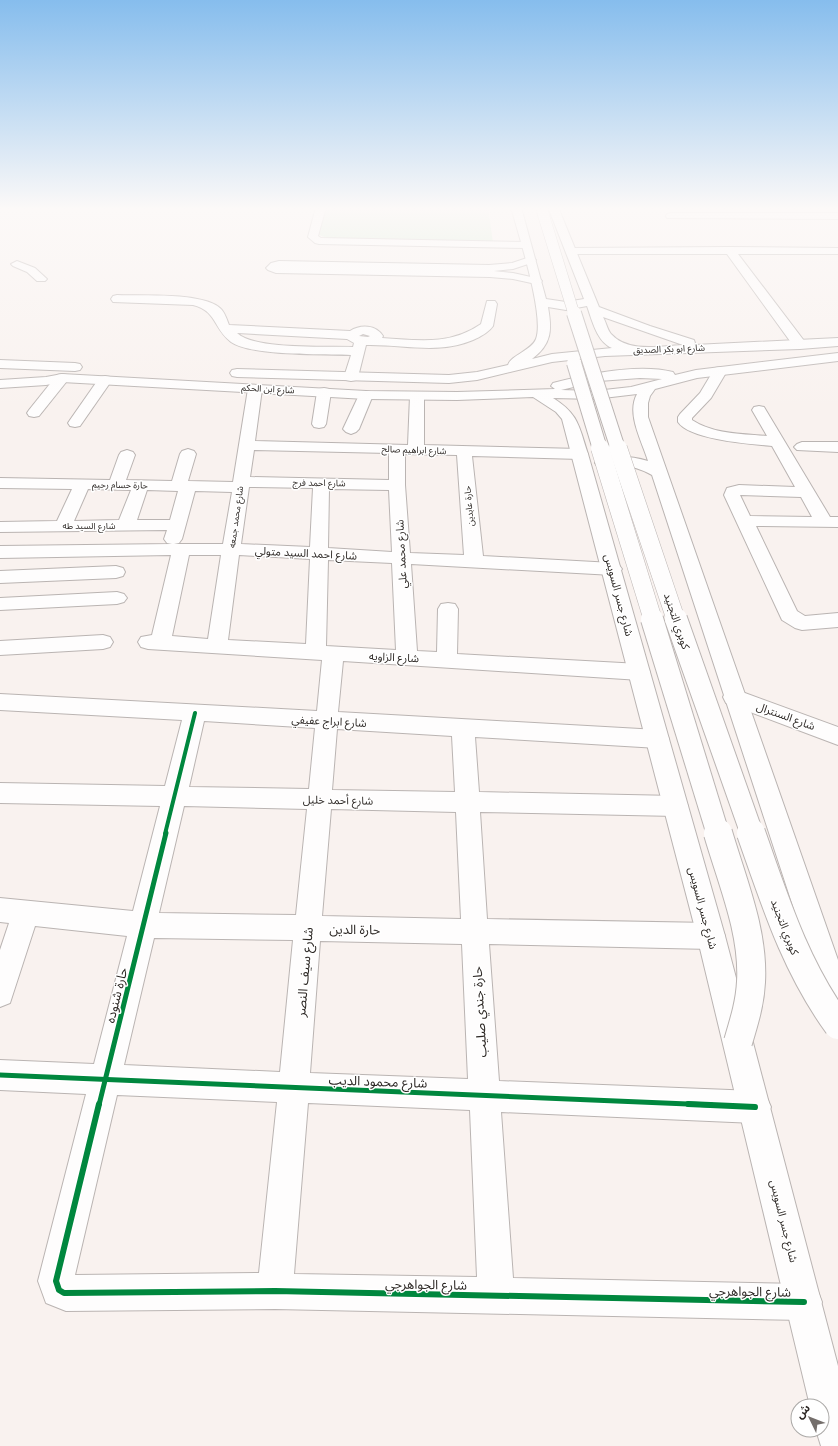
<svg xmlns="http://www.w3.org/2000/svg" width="838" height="1446" font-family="'Varela Round','Noto Sans Arabic',sans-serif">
	<rect width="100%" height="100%" fill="#f9f2ef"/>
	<path fill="#d2ebd2" d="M325 207H488L493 243 332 240 319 235Z"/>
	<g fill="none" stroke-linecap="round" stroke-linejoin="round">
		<g stroke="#bab4b2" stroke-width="2">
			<g id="minor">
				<path d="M316 207H326L318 236 321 238 526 242 531 245 526 248 319 244 315 243 308 237Z"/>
				<path d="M671 213H838V219L667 218 666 216 667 214Z"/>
				<path d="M729 247 838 248V254H738L805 342 807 345 805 348H795L727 254H572L567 251 572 248Z"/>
				<path d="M530 257 536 260 534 262 513 269 494 271 513 273 540 279 542 281 540 283 536 284 513 279 490 277 276 273 268 270 266 268 271 263 279 261 489 265 512 263Z"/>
				<path d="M17 261 35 268 47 279 45 281H37L27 272 13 266 11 264Z"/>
				<path d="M117 295C141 296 205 292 221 309 225 313 227 320 229 325L350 331C361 324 376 325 383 336L382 338C418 340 449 346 481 324L487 301H495L497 304 493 326C489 332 480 337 473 340 438 355 403 344 366 345L358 377 356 380 351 381 346 380 344 377 351 355C325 354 250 356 231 342 213 328 217 311 193 305L113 302 111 299 113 296ZM237 333 347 339 354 343 353 347C327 346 255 350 237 333ZM363 334 370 336 368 337 359 336Z"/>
				<path d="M720 367 725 368 727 371 711 398 692 418V420C713 434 743 434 767 436L752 410 754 407 759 406 764 407 830 517H838V527L756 526 797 611 805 616 838 613V627L802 630 795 628 782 620 724 495 727 488 739 485 795 487 772 446C751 444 690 440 678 422V417L680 414 700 393 715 368ZM740 495 801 497 812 517 750 516Z"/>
				<path d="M62 374 67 375 69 378 67 381 39 416 34 417 29 416 27 413 29 410 57 375Z"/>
				<path d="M105 376 110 377 112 380 80 426 75 427 70 426 68 423 70 420 100 377Z"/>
				<path d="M255 385 260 386 262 389 255 441 408 445 410 396 412 393 417 392 422 393 424 396V445L580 449 586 451 588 454 586 457 580 459 472 456 483 556 613 563 619 565 622 569 619 573 613 575 411 564 417 651 437 652 438 609 441 604 448 603 455 604 458 609 457 654 640 664 647 667 650 672 647 677 640 680 343 661 338 712 658 730 666 733 669 739 666 745 658 748 475 737 479 792 676 796 684 799 688 806 684 813 676 816 480 812 487 919 711 923 721 927 725 936 721 945 711 949 489 944 499 1081 755 1091 766 1096 771 1107 766 1118 755 1123 501 1112 513 1278 804 1284 817 1289 822 1302 817 1315 804 1320 275 1309 66 1311 46 1303 38 1281 86 1094 0 1090V1060L94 1064 127 936 35 926 10 1003 0 1007V950L9 923 0 922V898L133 911 160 806 0 803V783L165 786 182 720 0 710V694L317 711 322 660 148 649 141 647 138 642 141 637 152 635 171 555 0 558V546L172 544 167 543 164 539 167 530 0 532V522L57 521 72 489 0 488V478L110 480 119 455 121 452 127 450 133 452 135 455 126 480 172 481 180 454 182 451 188 449 194 451 196 454 188 481 233 482 248 389 250 386ZM254 450 389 453V480L250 477ZM405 454 457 455 464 555 410 553 405 485ZM249 487 313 488 310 547 241 544ZM88 489 131 490 119 520 74 521ZM329 489 389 490 392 552 328 548ZM147 490 178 491 170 520H137ZM195 491 232 492 223 544H174L179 543 182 539ZM189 555H221L208 639 172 636ZM239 555 310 559 306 644 228 640ZM328 560 392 563 396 650 326 646ZM204 721 315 728 309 789 189 787ZM337 729 452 736 455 792 332 790ZM184 806 307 809 296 915 159 913ZM331 809 456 812 461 919 322 916ZM154 938 293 940 280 1072 124 1065ZM320 941 462 944 468 1079 310 1073ZM117 1095 277 1102 259 1273 75 1275ZM308 1103 470 1110 477 1277 294 1274Z"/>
				<path d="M324 388 329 389 331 392 326 424 324 427 319 428 314 427 312 424 317 392 319 389Z"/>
				<path d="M366 391 371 392 373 395 359 429 356 432 351 434 346 432 343 429 359 395 361 392Z"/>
				<path d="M802 442H838V452L797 450 794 447 797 444Z"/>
				<path d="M116 566 123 568 125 572 123 576 116 578 0 583V571Z"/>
				<path d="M117 592 124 594 127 598 124 602 117 604 0 610V598Z"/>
				<path d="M103 635 110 637 113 642 110 647 103 649 0 655V641Z"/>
				<path d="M734 689 838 727V745L726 703 723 697 726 691Z"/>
			</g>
		</g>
		<g stroke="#bab4b2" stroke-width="2">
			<g id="major">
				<path d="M511 207H521L546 299 566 302 584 299 548 207H558L599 307 650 326 694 340 695 343 694 345 838 338V346L800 349 605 356 552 362 477 380 449 383 237 377 232 376 230 373 232 370 237 369 449 375 477 372 508 365C511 355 531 351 536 339 545 316 518 233 511 207ZM587 306C592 320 597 342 612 348L552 354 532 359C552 344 552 330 548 307L566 310ZM603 317 683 345C660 346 628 353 611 334 607 329 606 322 603 317Z"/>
				<path d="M838 353V361L697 378 655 389 650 396 648 403V417L838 960V1015L828 1011 824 1001 652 475C641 469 629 465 616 466 609 466 604 468 597 466L595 463 597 460C615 455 631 456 648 461 642 441 626 414 637 394L595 399 553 398C579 414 579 427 588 454L725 936 838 1366V1446H821L816 1430H822V1406H810L697 936 562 419 556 412 533 397 457 400 366 399 62 382 46 385 0 388V380L46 377 62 374 366 391 457 392 555 389 551 386 553 383C587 374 638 363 673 372L675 375 696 370ZM640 378 662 379 631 387 595 391 561 390 599 381Z"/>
				<path d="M0 360 75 363 80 364 82 367 80 370 75 371 0 368Z"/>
			</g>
		</g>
		<use href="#minor" fill="#fefdfd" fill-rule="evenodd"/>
		<use href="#major" fill="#fefdfd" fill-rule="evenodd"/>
		<g stroke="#bab4b2" stroke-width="12" stroke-linecap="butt">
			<path id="major-bridge-far4" d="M541 207 574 314"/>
		</g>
		<g stroke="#bab4b2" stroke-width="16" stroke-linecap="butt">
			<g id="major-bridge-far3">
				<path d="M574 313 618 449"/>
				<path d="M574 363 600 449"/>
			</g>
		</g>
		<g stroke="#bab4b2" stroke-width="19" stroke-linecap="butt">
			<g id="major-bridge-far2">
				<path d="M600 448 653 620"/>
				<path d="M618 448 676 620"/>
			</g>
		</g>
		<g stroke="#bab4b2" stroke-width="24" stroke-linecap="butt">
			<g id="major-bridge-far1">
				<path d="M652 619 718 834"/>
				<path d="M676 619 752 834"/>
			</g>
		</g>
		<g stroke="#bab4b2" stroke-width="30" stroke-linecap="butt">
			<g id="major-bridge">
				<path d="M718 833C732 881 754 932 751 982 750 1003 744 1022 738 1042"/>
				<path d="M751 833C775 901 795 966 838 1025"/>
			</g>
		</g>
		<use href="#major-bridge-far4" stroke="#fefdfd" stroke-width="11"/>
		<use href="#major-bridge-far3" stroke="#fefdfd" stroke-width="14"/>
		<use href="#major-bridge-far2" stroke="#fefdfd" stroke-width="18"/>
		<use href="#major-bridge-far1" stroke="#fefdfd" stroke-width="22"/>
		<use href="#major-bridge" stroke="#fefdfd" stroke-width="28"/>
		<g stroke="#fff" stroke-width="6">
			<path id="cycleway-far2" d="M165 834 195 713"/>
		</g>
		<g stroke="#fff" stroke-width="8">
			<g id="cycleway-far1">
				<path d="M0 1075 712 1105"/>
				<path d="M99 1105 166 833"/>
			</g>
		</g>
		<g stroke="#fff" stroke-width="9">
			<g id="cycleway">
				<path d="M99 1104 56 1281 59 1290 64 1293 275 1291 804 1302"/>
				<path d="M688 1104 755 1107"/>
			</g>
		</g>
		<use href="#cycleway-far2" stroke="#00873e" stroke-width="4"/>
		<use href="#cycleway-far1" stroke="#00873e" stroke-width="5"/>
		<use href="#cycleway" stroke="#00873e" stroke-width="6"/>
	</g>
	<linearGradient id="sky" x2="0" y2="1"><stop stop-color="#86bded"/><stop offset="0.51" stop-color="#fcf9f8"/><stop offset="1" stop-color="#fcf9f8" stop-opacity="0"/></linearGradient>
	<rect width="838" height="409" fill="url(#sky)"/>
	<g text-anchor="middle" stroke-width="3" stroke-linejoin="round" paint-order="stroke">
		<g font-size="9" fill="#2c2724" stroke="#fff">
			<text transform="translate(669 349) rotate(-2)" y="3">شارع ابو بكر الصديق</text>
			<text transform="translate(268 389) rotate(3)" y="3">شارع ابن الحكم</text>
			<text transform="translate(414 450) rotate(2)" y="3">شارع ابراهيم صالح</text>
			<text transform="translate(319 483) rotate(1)" y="3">شارع احمد فرج</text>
			<text transform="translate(120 485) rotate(1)" y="3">حارة حسام رحيم</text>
			<text transform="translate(469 506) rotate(-95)" y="3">حارة عابدين</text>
			<text transform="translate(236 517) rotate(-82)" y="3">شارع محمد جمعه</text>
			<text x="89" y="529">شارع السيد طه</text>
		</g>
		<g font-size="11" fill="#2c2724" stroke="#fff">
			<text transform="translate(306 553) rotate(3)" y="4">شارع احمد السيد متولي</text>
			<text transform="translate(401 554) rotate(-93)" y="4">شارع محمد علي</text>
			<text transform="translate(619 595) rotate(75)" y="4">شارع جسر السويس</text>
			<text transform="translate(677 621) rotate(71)" y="4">كوبري التجنيد</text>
			<text transform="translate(394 657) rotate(3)" y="4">شارع الزاويه</text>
			<text transform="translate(786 716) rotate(20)" y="4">شارع السنترال</text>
			<text transform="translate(329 721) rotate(3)" y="4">شارع ابراج عفيفي</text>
			<text transform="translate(338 800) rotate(1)" y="4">شارع أحمد خليل</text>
			<text transform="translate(703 908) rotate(75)" y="4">شارع جسر السويس</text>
			<text transform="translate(785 927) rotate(69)" y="4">كوبري التجنيد</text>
			<text transform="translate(784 1221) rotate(76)" y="4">شارع جسر السويس</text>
		</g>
		<g font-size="13" fill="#2c2724" stroke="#fff">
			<text transform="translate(355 929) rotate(1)" y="5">حارة الدين</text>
			<text transform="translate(304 972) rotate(-85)" y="5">شارع سيف النصر</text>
			<text transform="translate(116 995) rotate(-76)" y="5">حارة شنوده</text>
			<text transform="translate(479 1012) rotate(-93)" y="5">حارة جندي صليب</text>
			<text transform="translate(378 1081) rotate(2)" y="5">شارع محمود الديب</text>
			<text transform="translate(426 1284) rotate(1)" y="5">شارع الجواهرجي</text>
			<text transform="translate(750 1291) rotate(1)" y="5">شارع الجواهرجي</text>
		</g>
	</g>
	<g transform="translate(810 1418) rotate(313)"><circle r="19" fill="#ffffff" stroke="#aba9a7"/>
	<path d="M0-3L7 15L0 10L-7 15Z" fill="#746e6b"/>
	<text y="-6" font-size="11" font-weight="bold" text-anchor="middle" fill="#2c2724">ش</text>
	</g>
</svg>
